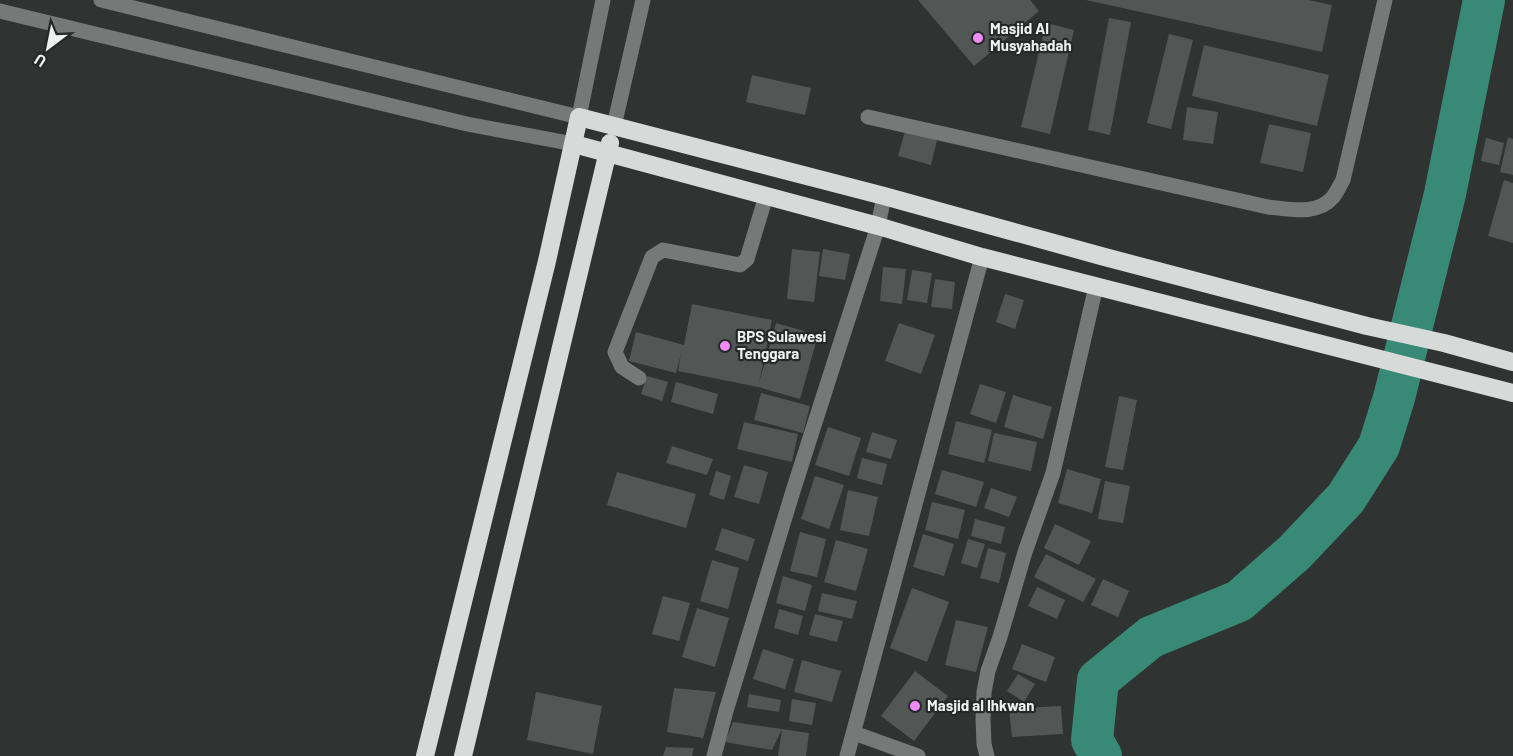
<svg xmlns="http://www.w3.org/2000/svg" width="1513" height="756" font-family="Barlow,sans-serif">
	<rect width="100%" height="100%" fill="#2f3332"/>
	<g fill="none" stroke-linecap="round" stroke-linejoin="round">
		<path stroke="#388a76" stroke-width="42" d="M1101 756 1092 740 1098 680 1151 637 1239 601 1294 553 1346 498 1379 446 1394 398 1445 194 1484 0"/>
	</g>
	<g fill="#525755">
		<path d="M918 0H1030L1039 11 974 66Z"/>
		<path d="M1086 0H1309L1332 5 1322 52Z"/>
		<path d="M1109 18 1131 22 1110 135 1088 130Z"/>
		<path d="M1046 23 1074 30 1050 134 1021 127Z"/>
		<path d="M1169 34 1193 40 1171 129 1147 123Z"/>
		<path d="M1204 45 1329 75 1317 126 1192 96Z"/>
		<path d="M752 75 811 88 805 115 746 102Z"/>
		<path d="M1187 107 1218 112 1213 144 1183 140Z"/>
		<path d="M1269 124 1311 133 1303 172 1260 163Z"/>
		<path d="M905 131 937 140 931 165 898 156Z"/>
		<path d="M1508 137 1513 139V175L1500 172Z"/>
		<path d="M1486 138 1504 143 1499 165 1481 161Z"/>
		<path d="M1504 180 1513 183V243L1488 236Z"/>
		<path d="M792 249 820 252 814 302 787 299Z"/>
		<path d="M823 249 850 254 845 280 819 276Z"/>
		<path d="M883 267 906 269 902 304 880 301Z"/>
		<path d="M912 270 932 273 927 303 907 300Z"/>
		<path d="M935 279 955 282 952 309 931 307Z"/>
		<path d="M1005 294 1024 300 1015 329 996 322Z"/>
		<path d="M692 304 772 320 759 383 776 323 818 335 800 399 758 387 678 371 681 354 676 373 629 361 636 332 684 345Z"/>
		<path d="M899 323 935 335 921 374 885 361Z"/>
		<path d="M647 376 668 382 662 401 641 394Z"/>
		<path d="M676 382 718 394 713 414 671 402Z"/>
		<path d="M980 384 1006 392 996 423 970 414Z"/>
		<path d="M761 393 810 406 803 433 754 420Z"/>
		<path d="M1013 395 1052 407 1043 439 1004 427Z"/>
		<path d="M1119 396 1137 400 1123 470 1105 467Z"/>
		<path d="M956 421 992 430 984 463 948 454Z"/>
		<path d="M744 422 798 434 792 462 737 449Z"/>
		<path d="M828 427 861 438 849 476 815 465Z"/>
		<path d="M872 432 897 440 891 459 866 452Z"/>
		<path d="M994 433 1037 442 1031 471 988 461Z"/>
		<path d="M672 446 713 459 707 475 666 463Z"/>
		<path d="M862 458 887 464 882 485 857 478Z"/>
		<path d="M744 465 768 472 759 504 734 497Z"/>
		<path d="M1067 469 1101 479 1092 513 1058 503Z"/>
		<path d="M942 470 984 482 976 507 935 494Z"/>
		<path d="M716 471 731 476 724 500 709 495Z"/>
		<path d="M617 472 696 494 686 528 607 505Z"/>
		<path d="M815 476 844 485 829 529 801 519Z"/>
		<path d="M1105 481 1130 486 1123 523 1098 519Z"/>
		<path d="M991 488 1017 497 1009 517 984 508Z"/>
		<path d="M848 490 878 497 869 536 840 530Z"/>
		<path d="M932 502 965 510 958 539 925 530Z"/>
		<path d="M975 519 1005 527 1001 544 971 536Z"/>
		<path d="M1055 524 1091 541 1079 565 1044 548Z"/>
		<path d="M722 528 755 539 748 561 715 550Z"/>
		<path d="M800 532 826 539 817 577 790 571Z"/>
		<path d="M923 534 954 544 944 576 913 567Z"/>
		<path d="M968 539 985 544 977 568 961 563Z"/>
		<path d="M836 540 868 549 856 591 824 582Z"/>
		<path d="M988 548 1006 553 999 583 980 578Z"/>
		<path d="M1046 554 1096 579 1083 602 1034 577Z"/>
		<path d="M712 560 739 568 728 609 700 601Z"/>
		<path d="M783 576 812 585 805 611 776 603Z"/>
		<path d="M1103 579 1129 591 1118 617 1091 605Z"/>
		<path d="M1037 587 1065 600 1057 619 1028 606Z"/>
		<path d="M912 588 949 602 927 662 890 648Z"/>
		<path d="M822 593 857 601 852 619 818 611Z"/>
		<path d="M663 596 690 603 679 641 652 634Z"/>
		<path d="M697 608 729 618 715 667 682 657Z"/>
		<path d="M779 609 803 616 798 635 774 628Z"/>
		<path d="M815 614 843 621 837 642 809 635Z"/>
		<path d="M956 620 988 627 976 672 945 665Z"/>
		<path d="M1022 644 1055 657 1046 682 1012 669Z"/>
		<path d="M763 649 794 659 785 689 753 679Z"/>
		<path d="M802 660 841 671 832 702 794 692Z"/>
		<path d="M915 671 948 696 914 741 881 716Z"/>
		<path d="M1018 674 1035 684 1024 702 1007 691Z"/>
		<path d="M674 688 716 692 703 738 667 732Z"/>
		<path d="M536 692 602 706 593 754 527 740Z"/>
		<path d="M749 694 781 700 779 712 747 707Z"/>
		<path d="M792 699 816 703 812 725 789 721Z"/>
		<path d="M1061 706 1063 734 1012 737 1009 709Z"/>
		<path d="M733 722 782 729 809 733 806 756H778L782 729 772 750 725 742Z"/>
		<path d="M666 747 694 748 692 756H663Z"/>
	</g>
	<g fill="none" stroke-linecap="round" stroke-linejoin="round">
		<g stroke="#777978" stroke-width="15">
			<path d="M101 0 579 117 603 0"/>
			<path d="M0 11 467 124 574 144"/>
			<path d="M868 117 1268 207C1290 209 1317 216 1333 197 1337 192 1340 185 1343 180L1385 0"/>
			<path d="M614 126 643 0"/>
			<path d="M639 378 622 367 615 352 652 257 663 250 740 265 747 259 766 196"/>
			<path d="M854 733 918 756"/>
			<path d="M714 756 726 711 793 491 878 226 884 196"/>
			<path d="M847 756 982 257"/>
			<path d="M987 756 984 744 983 719 984 692 988 671 1000 637 1025 552 1053 473 1096 286"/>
		</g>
		<g stroke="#d6dbd9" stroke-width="18">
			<path d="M574 144 878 226 982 257 1513 393"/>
			<path d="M425 756 547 261 579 117 884 196 1101 256 1367 326 1444 343 1513 362"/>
			<path d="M463 756 610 143"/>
		</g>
	</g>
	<g fill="#ef8bf7" stroke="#252928" stroke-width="2">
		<circle cx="978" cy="38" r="6"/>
		<circle cx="725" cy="346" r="6"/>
		<circle cx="915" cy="706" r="6"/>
	</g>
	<g text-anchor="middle" stroke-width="4.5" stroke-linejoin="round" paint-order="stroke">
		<g font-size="15" font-weight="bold" fill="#eef1f0" stroke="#252928" text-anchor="start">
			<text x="990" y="34">Masjid Al<tspan x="990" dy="17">Musyahadah</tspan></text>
			<text x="737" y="342">BPS Sulawesi<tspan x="737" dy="17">Tenggara</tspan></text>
			<text x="927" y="711">Masjid al Ihkwan</text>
		</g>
	</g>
	<g transform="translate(48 48) rotate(212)" stroke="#252928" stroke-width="4.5" paint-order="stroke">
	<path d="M0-4.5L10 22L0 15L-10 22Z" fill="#eef1f0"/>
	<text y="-9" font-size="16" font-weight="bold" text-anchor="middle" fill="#eef1f0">U</text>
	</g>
</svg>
